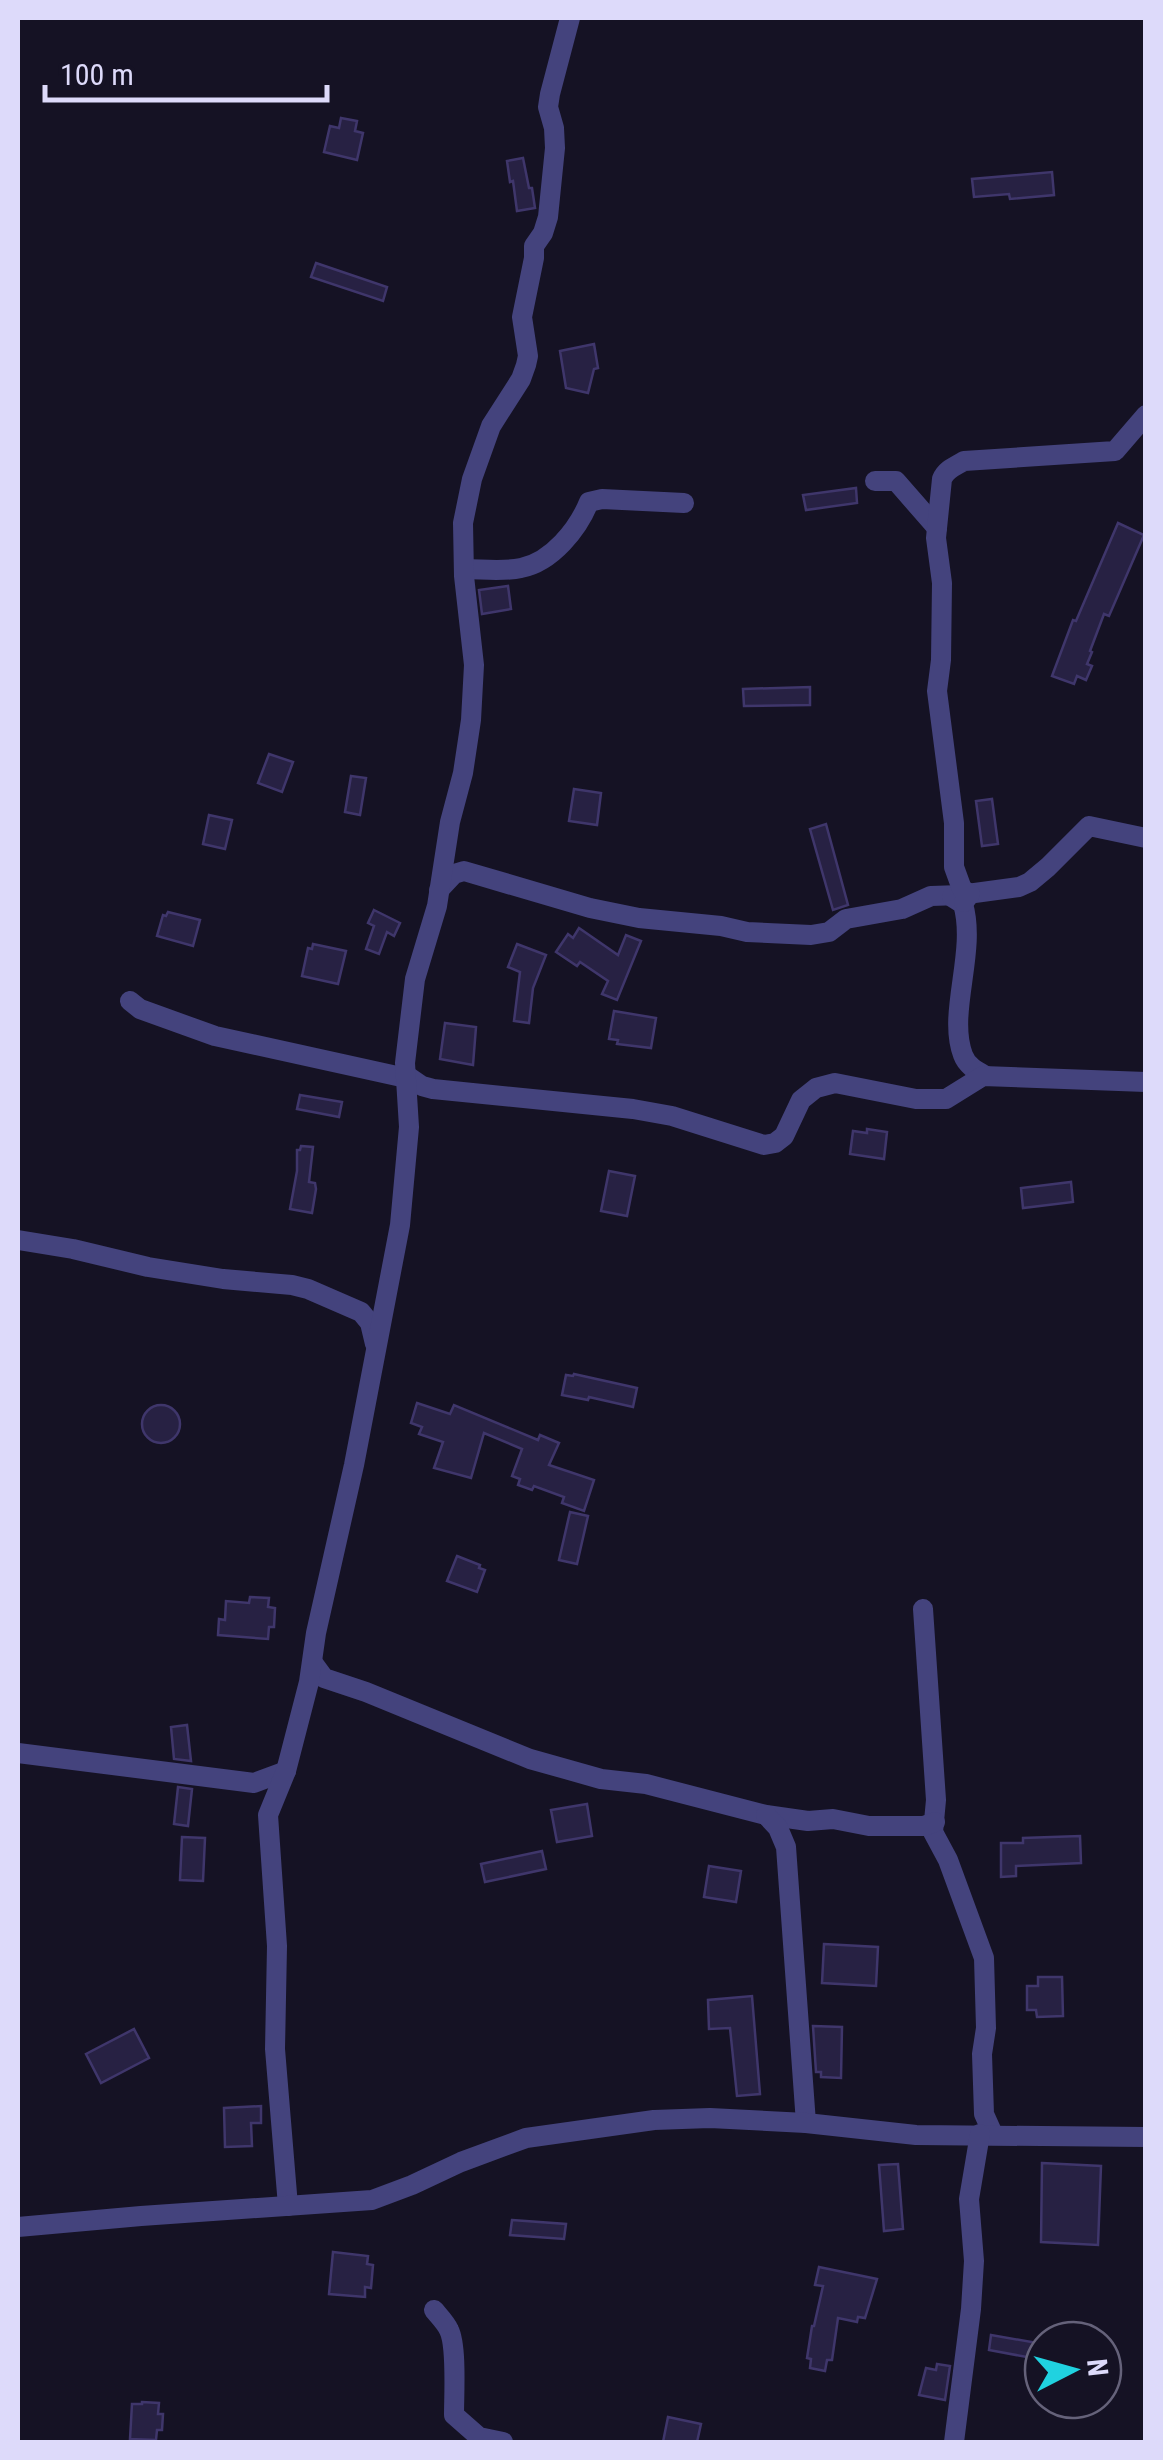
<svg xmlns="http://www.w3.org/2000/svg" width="1163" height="2460" font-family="'Roboto Condensed',sans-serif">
	<rect width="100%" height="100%" fill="#151224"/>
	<g fill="#272143" stroke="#3f366b" stroke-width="2.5">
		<path d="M341 118 357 121 355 131 363 133 357 160 324 152 330 126 339 128Z"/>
		<path d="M523 158 529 188H532L535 208 517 211 513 181 510 182 507 161Z"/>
		<path d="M1052 172 1054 195 1010 199 1009 194 974 197 972 179Z"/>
		<path d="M316 263 387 287 383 301 311 277Z"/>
		<path d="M594 344 598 368 594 369 588 393 566 388 560 351Z"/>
		<path d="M856 488 857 503 806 510 803 495Z"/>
		<path d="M1118 523 1144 535 1109 616 1104 614 1090 651 1092 652 1087 664 1092 666 1086 680 1077 676 1074 684 1052 676 1073 620 1076 621Z"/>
		<path d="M508 586 511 609 482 614 479 590Z"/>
		<path d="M810 687V705L744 706 743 689Z"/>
		<path d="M269 754 293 762 282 792 258 783Z"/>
		<path d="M351 776 366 778 360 815 345 812Z"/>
		<path d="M574 789 601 793 597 825 569 821Z"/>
		<path d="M992 799 998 844 982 846 976 801Z"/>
		<path d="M209 815 232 820 225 849 203 844Z"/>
		<path d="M826 824 848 905 833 910 810 829Z"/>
		<path d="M374 910 400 923 394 936 387 932 379 954 366 949 374 926 368 923Z"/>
		<path d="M168 912 200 920 193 946 157 936 163 915 166 916Z"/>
		<path d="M579 928 618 955 626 935 641 941 617 1000 602 994 608 981 580 962 577 966 556 952 568 934 573 938Z"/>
		<path d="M313 944 346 951 338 984 302 976 308 948 312 949Z"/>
		<path d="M517 944 546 955 533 988 529 1023 514 1021 520 972 508 967Z"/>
		<path d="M614 1011 656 1018 651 1048 617 1044 618 1040 609 1039Z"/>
		<path d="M445 1023 476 1027 473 1065 440 1059Z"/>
		<path d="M300 1095 342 1102 339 1117 297 1109Z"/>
		<path d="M867 1129 887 1132 884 1159 850 1154 853 1131 867 1133Z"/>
		<path d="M301 1146 313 1147 309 1182 315 1183 316 1189 312 1213 290 1209 297 1171V1150H300Z"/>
		<path d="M609 1171 635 1176 627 1216 601 1211Z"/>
		<path d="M1071 1182 1073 1202 1023 1208 1021 1188Z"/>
		<path d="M574 1374 637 1388 633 1407 589 1397 588 1400 562 1395 566 1375 573 1376Z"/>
		<path d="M417 1403 450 1414 454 1405 538 1440 540 1435 559 1443 549 1465 594 1480 584 1511 562 1503 564 1497 534 1486 532 1490 518 1485 520 1479 512 1476 522 1449 484 1433 471 1478 434 1468 443 1442 419 1434 422 1427 411 1423Z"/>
		<circle cx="161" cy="1424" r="19"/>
		<path d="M570 1512 588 1516 577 1564 559 1560Z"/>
		<path d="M457 1556 480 1565 479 1568 485 1570 477 1592 447 1581Z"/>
		<path d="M250 1597 269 1598 268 1607 275 1608 274 1627H269L268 1639 218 1635 219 1619 225 1620 226 1601 249 1603Z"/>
		<path d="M187 1725 191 1761 174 1759 171 1727Z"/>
		<path d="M178 1787 192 1789 188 1826 174 1824Z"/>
		<path d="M587 1804 592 1836 557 1842 551 1810Z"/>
		<path d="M1080 1836 1081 1863 1016 1866V1876L1001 1877V1843H1023V1838Z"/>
		<path d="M182 1837 205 1838 203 1881 180 1880Z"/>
		<path d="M542 1851 546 1869 485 1882 481 1864Z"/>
		<path d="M709 1866 741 1871 736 1902 704 1897Z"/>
		<path d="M824 1944 878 1947 876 1986 822 1983Z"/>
		<path d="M1038 1977H1062L1063 2016 1037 2017 1036 2010H1027V1986H1038Z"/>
		<path d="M752 1996 760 2094 737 2096 730 2028 709 2029 708 2000Z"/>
		<path d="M813 2026 842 2027 841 2078 821 2077V2072H816Z"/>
		<path d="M134 2029 149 2058 101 2083 86 2054Z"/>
		<path d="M261 2106V2123H251L252 2146 225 2147 224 2108Z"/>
		<path d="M1042 2163 1101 2166 1098 2245 1041 2242Z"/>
		<path d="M898 2164 903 2229 884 2231 879 2165Z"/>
		<path d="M512 2220 566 2224 564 2239 510 2235Z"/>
		<path d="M333 2252 368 2256 367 2264 373 2265 371 2288 365 2287V2297L329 2294Z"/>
		<path d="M819 2267 877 2279 865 2318 858 2317 857 2322 838 2318 832 2360H827L825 2371 810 2368 811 2359 807 2358 812 2326H814L823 2286 815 2285Z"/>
		<path d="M991 2335 1043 2344V2360L989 2350Z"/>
		<path d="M937 2364 950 2366 945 2400 919 2395 926 2368 936 2370Z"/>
		<path d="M142 2402 159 2403 158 2414H163L162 2430H157L156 2440 130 2439 132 2404H142Z"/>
		<path d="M668 2417 701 2424 697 2442H663Z"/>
	</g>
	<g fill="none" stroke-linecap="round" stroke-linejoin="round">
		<g stroke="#44437d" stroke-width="20">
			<path d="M875 481H896L937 528"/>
			<path d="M464 569C482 569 503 572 521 568 552 562 578 529 589 502L602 499 684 503"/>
			<path d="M439 890 454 874 464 871 590 908 639 918 721 926 747 932 811 935 829 932 846 919 902 909 931 896 960 895 1019 887 1030 882 1048 867 1089 826 1146 838"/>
			<path d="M952 897 963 904C977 952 947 1013 963 1055 967 1066 977 1071 986 1076"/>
			<path d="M964 902 970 894 962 889 954 867V823L937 691 941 660 942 583 936 538 942 479C946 469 956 466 964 461L1115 451 1146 415"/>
			<path d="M130 1001 140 1009 215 1036 406 1078"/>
			<path d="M406 1075 422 1086 433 1089 633 1109 672 1116 764 1145 775 1143 784 1136 801 1100 816 1088 835 1083 916 1099H946L983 1076 1146 1082"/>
			<path d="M18 1240 73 1249 148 1267 223 1279 292 1285 308 1289 361 1312 370 1323 375 1344"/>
			<path d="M923 1609 936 1800 933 1832 948 1860 984 1958 986 2028 982 2054 984 2114 993 2134"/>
			<path d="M313 1663 324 1678 366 1692 530 1759 601 1779 646 1784 766 1815 808 1821 833 1819 869 1826H924L935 1822"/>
			<path d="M18 1753 254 1783 286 1771"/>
			<path d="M766 1815 778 1828 786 1847 806 2123"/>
			<path d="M288 2206 275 2049 277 1946 268 1815 286 1771 309 1682 316 1633 354 1465 400 1225 409 1127 405 1063 415 979 437 906 450 822 463 773 471 720 474 665 464 576 463 523 472 479 491 426 521 379 526 365 528 356 522 317 534 258V246L543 233 548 217 555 148 554 128 548 107 550 94 570 18"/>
			<path d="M18 2227 141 2216 372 2200 412 2185 461 2162 526 2138 654 2120 710 2118 806 2123 916 2135 1146 2137"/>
			<path d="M434 2310C439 2316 446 2323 449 2330 457 2346 454 2395 454 2415L479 2437 503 2442"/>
			<path d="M954 2442 971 2309 974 2261 969 2199 980 2134"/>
		</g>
	</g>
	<rect width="1163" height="2460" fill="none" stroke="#dddafa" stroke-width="40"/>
	<g transform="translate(1073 2370) rotate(84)"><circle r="48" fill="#151224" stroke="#65627a" stroke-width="2.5"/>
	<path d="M0-8L18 38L0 25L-18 38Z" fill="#20d2e0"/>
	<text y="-15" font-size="28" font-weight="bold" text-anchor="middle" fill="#dddafa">N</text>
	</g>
	<path d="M45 85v15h282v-15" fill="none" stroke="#dddafa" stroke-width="5"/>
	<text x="60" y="85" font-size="30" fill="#dddafa" stroke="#151224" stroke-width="8" paint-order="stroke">100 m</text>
</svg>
